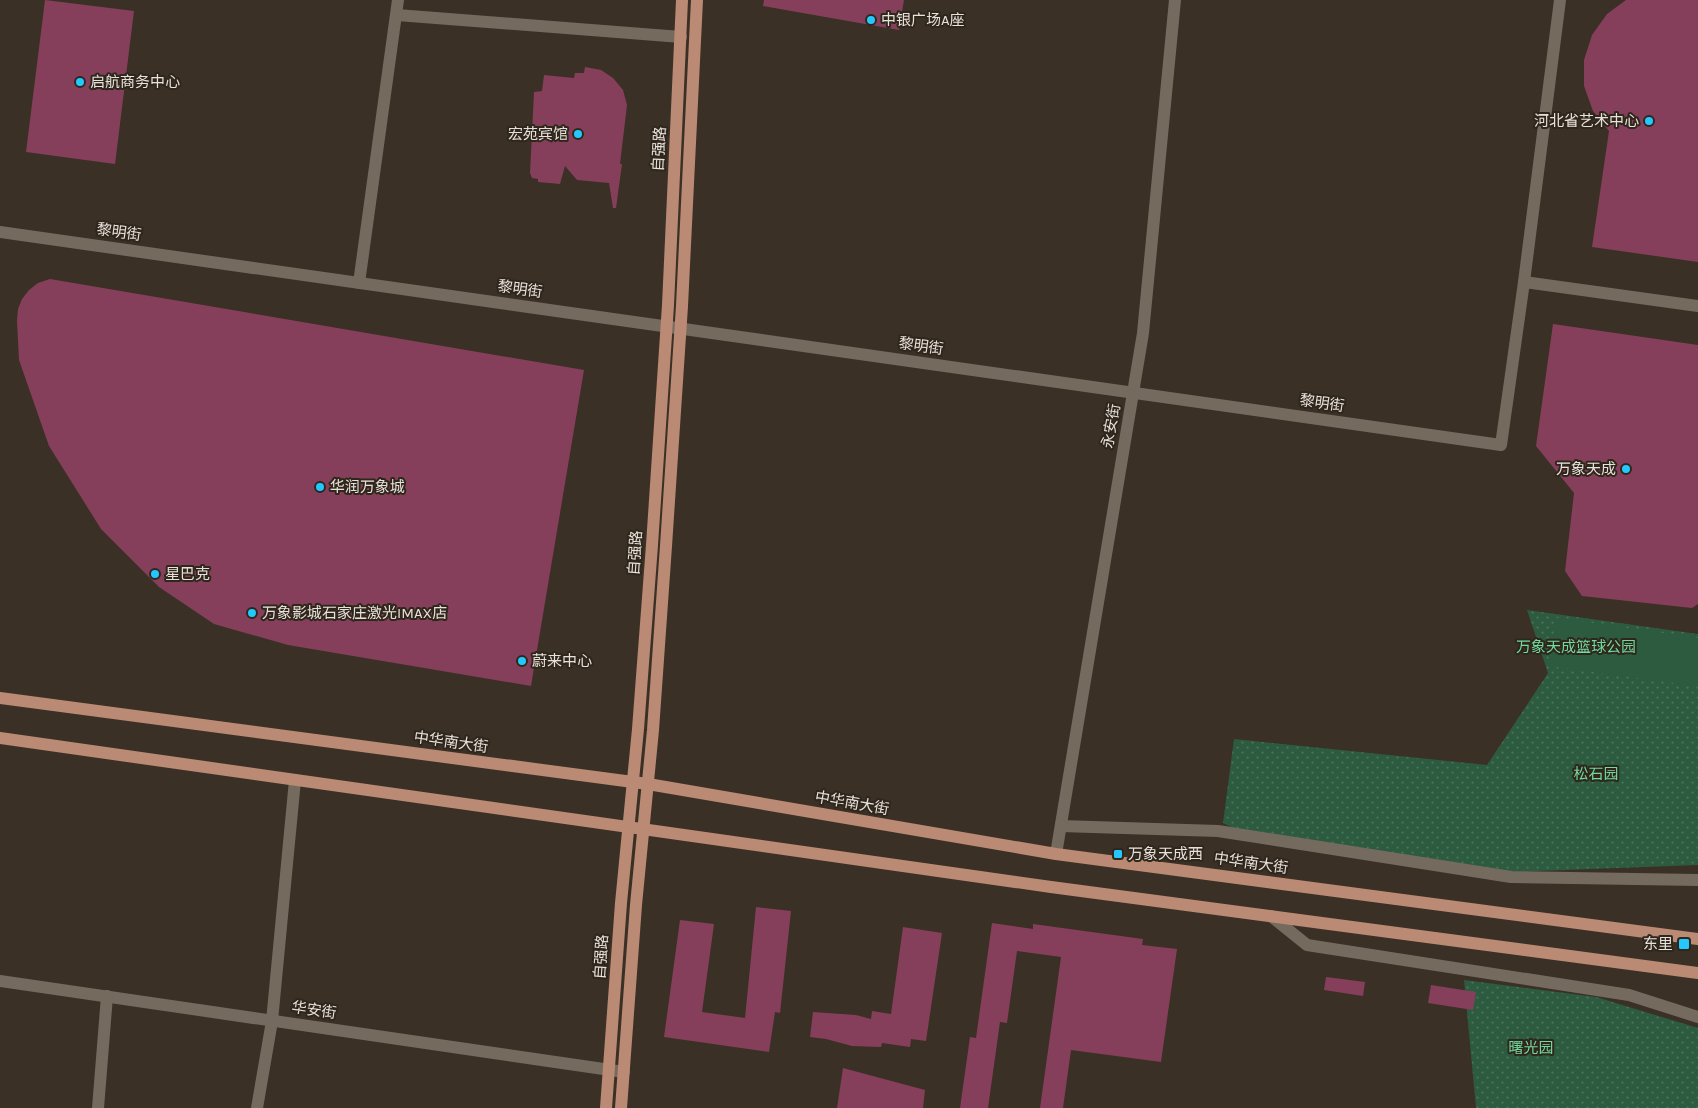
<svg xmlns="http://www.w3.org/2000/svg" width="1698" height="1108" font-family="Karla,'Noto Sans SC',sans-serif">
	<defs>
		<pattern id="park-dots" width="8" height="8" patternUnits="userSpaceOnUse" patternTransform="scale(1.25)"><rect width="8" height="8" fill="#2c5b40"/><path d="M2 2h.1M6 6h.1" fill="none" stroke="#4b725b" stroke-width="1.8" stroke-linecap="round"/></pattern>
	</defs>
	<rect width="100%" height="100%" fill="#3a3026"/>
	<g fill="url(#park-dots)">
		<path d="M1527 610 1698 634V865L1509 872 1235 829 1223 823 1234 739 1487 765 1548 673Z"/>
		<path d="M1464 980 1596 997 1698 1028V1108H1476Z"/>
	</g>
	<path fill="#2c5b40" d="M1556 618 1698 638V686L1549 666Z"/>
	<g fill="#853f5b">
		<path d="M45 0 134 11 115 164 26 152Z"/>
		<path d="M764 0H904L899 30 763 6Z"/>
		<path d="M1626 0H1698V262L1592 247 1609 131 1593 111 1584 86V60L1592 35 1607 14Z"/>
		<path d="M585 67 601 70 613 78 623 90 627 105 620 164H622L616 208H613L609 183 577 180 565 166 560 184 538 182V179L532 178 530 173 534 92 542 91 544 75 574 78 575 73H584Z"/>
		<path d="M50 279 584 370 531 686 288 645 214 624 159 587 101 529 49 446 19 360 17 321 18 309 22 299 29 290 38 283Z"/>
		<path d="M1553 324 1698 345V604L1692 608 1582 596 1565 571 1574 493 1536 446Z"/>
		<path d="M756 907 791 911 780 1013 775 1012 769 1052 664 1037 680 920 714 924 702 1012 745 1018Z"/>
		<path d="M992 923 1033 929V924L1143 939 1142 945 1177 949 1161 1062 1071 1050 1063 1108H1040L1061 957 1017 951 1007 1023 1000 1022 988 1108H960L970 1037 976 1038Z"/>
		<path d="M903 927 942 933 926 1041 911 1039 910 1047 882 1043 881 1047 852 1046 826 1039 810 1037 813 1012 856 1015 871 1019 872 1011 891 1014Z"/>
		<path d="M1326 977 1365 982 1363 996 1324 990Z"/>
		<path d="M1431 985 1476 992 1473 1010 1428 1003Z"/>
		<path d="M843 1068 925 1090 923 1108H837Z"/>
	</g>
	<g fill="none" stroke-linecap="round" stroke-linejoin="round">
		<g stroke="#756a5e" stroke-width="12">
			<path d="M397 15 681 37"/>
			<path d="M0 232 1501 445 1524 282 1698 306"/>
			<path d="M1524 282 1560 0"/>
			<path d="M359 283 398 0"/>
			<path d="M1061 826 1218 831 1511 877 1698 880"/>
			<path d="M1056 854 1143 333 1175 0"/>
			<path d="M1271 916 1307 945 1629 995 1698 1017"/>
			<path d="M0 981 624 1072"/>
			<path d="M98 1108 107 996"/>
			<path d="M257 1108 272 1021 295 780"/>
		</g>
		<g stroke="#ba8a75" stroke-width="12">
			<path d="M0 698 648 784 1056 854 1698 939"/>
			<path d="M0 738 1051 887 1698 973"/>
			<path d="M606 1108 621 903 638 729 652 545 668 305 682 0"/>
			<path d="M621 1108 636 905 653 730 666 546 682 306 697 0"/>
		</g>
	</g>
	<g fill="#23c9fe" stroke="#2f261c" stroke-width="2">
		<circle cx="871" cy="20" r="5"/>
		<circle cx="80" cy="82" r="5"/>
		<circle cx="1649" cy="121" r="5"/>
		<circle cx="578" cy="134" r="5"/>
		<circle cx="1626" cy="469" r="5"/>
		<circle cx="320" cy="487" r="5"/>
		<circle cx="155" cy="574" r="5"/>
		<circle cx="252" cy="613" r="5"/>
		<circle cx="522" cy="661" r="5"/>
		<rect x="1113" y="849" width="10" height="10" rx="2.5"/>
		<rect x="1678" y="938" width="12" height="12" rx="2.5"/>
	</g>
	<g text-anchor="middle" stroke-width="4" stroke-linejoin="round" paint-order="stroke">
		<g font-size="15" fill="#e8e1db" stroke="#2f261c" text-anchor="start">
			<text x="881" y="25">中银广场A座</text>
			<text x="90" y="87">启航商务中心</text>
			<text x="1639" y="126" text-anchor="end">河北省艺术中心</text>
			<text x="568" y="139" text-anchor="end">宏苑宾馆</text>
			<text x="1616" y="474" text-anchor="end">万象天成</text>
			<text x="330" y="492">华润万象城</text>
			<text x="165" y="579">星巴克</text>
			<text x="262" y="618">万象影城石家庄激光IMAX店</text>
			<text x="532" y="666">蔚来中心</text>
			<text x="1128" y="859">万象天成西</text>
			<text x="1673" y="949" text-anchor="end">东里</text>
		</g>
		<g font-size="15" fill="#e8e1db" stroke="#2f261c">
			<text transform="translate(659 149) rotate(-87)" y="5">自强路</text>
			<text transform="translate(119 232) rotate(8)" y="5">黎明街</text>
			<text transform="translate(520 289) rotate(8)" y="5">黎明街</text>
			<text transform="translate(921 346) rotate(8)" y="5">黎明街</text>
			<text transform="translate(1322 403) rotate(8)" y="5">黎明街</text>
			<text transform="translate(1111 426) rotate(-80)" y="5">永安街</text>
			<text transform="translate(635 553) rotate(-86)" y="5">自强路</text>
			<text transform="translate(451 742) rotate(8)" y="5">中华南大街</text>
			<text transform="translate(852 803) rotate(10)" y="5">中华南大街</text>
			<text transform="translate(1251 863) rotate(8)" y="5">中华南大街</text>
			<text transform="translate(601 957) rotate(-86)" y="5">自强路</text>
			<text transform="translate(314 1010) rotate(8)" y="5">华安街</text>
		</g>
		<g font-size="15" fill="#71da9e" stroke="#2f261c">
			<text x="1576" y="652">万象天成篮球公园</text>
			<text x="1596" y="779">松石园</text>
			<text x="1531" y="1053">曙光园</text>
		</g>
	</g>
</svg>
